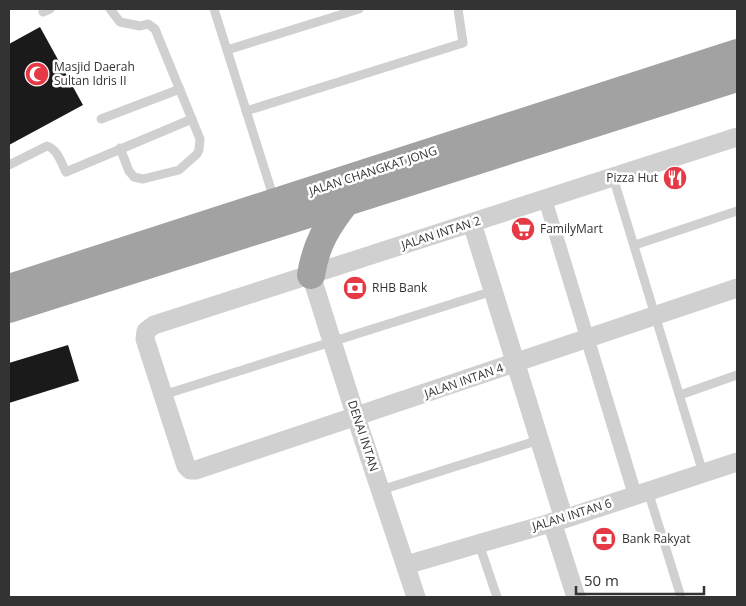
<svg xmlns="http://www.w3.org/2000/svg" width="746" height="606" font-family="'Open Sans',sans-serif">
	<rect width="100%" height="100%" fill="#fff"/>
	<g fill="#1a1a1a">
		<path d="M40 27 83 105 9 145V44Z"/>
		<path d="M68 345 79 381 9 403V363Z"/>
	</g>
	<g fill="none" stroke-linecap="round" stroke-linejoin="round">
		<g stroke="#d0d0d0" stroke-width="9">
			<path d="M110 9 120 22 140 26 148 24 155 29 200 139 199 150 197 154 179 170 143 179 134 177 129 171 120 148"/>
			<path d="M214 9 274 199"/>
			<path d="M43 12 50 9"/>
			<path d="M227 50 359 9"/>
			<path d="M246 111 463 43 458 9"/>
			<path d="M101 119 180 89"/>
			<path d="M9 165 47 146C57 149 61 162 66 172L192 119"/>
			<path d="M613 177 703 473"/>
			<path d="M635 245 737 211"/>
			<path d="M163 395 493 291"/>
			<path d="M680 395 737 375"/>
			<path d="M381 490 539 440"/>
			<path d="M648 491 681 597"/>
			<path d="M479 544 497 597"/>
		</g>
		<path stroke="#d0d0d0" stroke-width="14" d="M545 199 635 495"/>
		<g stroke="#d0d0d0" stroke-width="19">
			<path d="M737 137 154 325 146 331 145 339 186 466 190 470H196L737 288"/>
			<path d="M472 223 564 519"/>
			<path d="M311 275 356 417 416 597"/>
			<path d="M552 522 576 597"/>
			<path d="M406 565 564 519 737 462"/>
		</g>
		<g stroke="#a2a2a2" stroke-width="28">
			<path d="M311 275C316 244 327 226 346 202"/>
			<path d="M9 288 737 53"/>
			<path d="M9 309 737 78"/>
		</g>
	</g>
	<defs>
		<g id="mosque-disc" transform="scale(1.25)"><circle r="9.5" fill="#e63946" stroke="#fff"/><path d="M3.5-4.9A6 6 0 1 0 3.5 4.9A5 5 0 1 1 3.5-4.9Z" fill="#fff"/></g>
		<g id="restaurant-disc" transform="scale(1.25)"><circle r="9.5" fill="#e63946" stroke="#fff"/><path d="M-5-6h1v4h1v-4h1v4h1v-4h1v5L-1.5 .5V6h-2V.5L-5-1ZM5-6V6H3V1.5H1.5Q1.5-4 5-6Z" fill="#fff"/></g>
		<g id="supermarket-disc" transform="scale(1.25)"><circle r="9.5" fill="#e63946" stroke="#fff"/><path d="M-6-5.5h2.5l.6 2H6L4.5 2H-2.5L-4.4-4H-6ZM-1.5 3.2a1.3 1.3 0 1 0 .1 0ZM3 3.2a1.3 1.3 0 1 0 .1 0Z" fill="#fff"/></g>
		<g id="bank-disc" transform="scale(1.25)"><circle r="9.5" fill="#e63946" stroke="#fff"/><path d="M-6-4H6V4H-6ZM0-2.3a2.3 2.3 0 1 0 0 4.6a2.3 2.3 0 1 0 0-4.6Z" fill="#fff"/></g>
	</defs>
	<g fill-rule="evenodd">
		<use href="#mosque-disc" x="37" y="74"/>
		<use href="#restaurant-disc" x="675" y="178"/>
		<use href="#supermarket-disc" x="523" y="229"/>
		<use href="#bank-disc" x="355" y="288"/>
		<use href="#bank-disc" x="604" y="539"/>
	</g>
	<g text-anchor="middle" stroke-width="5" stroke-linejoin="round" paint-order="stroke">
		<g font-size="12" fill="#333" stroke="#fff" text-anchor="start">
			<text x="54" y="71">Masjid Daerah<tspan x="54" dy="14">Sultan Idris II</tspan></text>
			<text x="658" y="182" text-anchor="end">Pizza Hut</text>
			<text x="540" y="233">FamilyMart</text>
			<text x="372" y="292">RHB Bank</text>
			<text x="622" y="543">Bank Rakyat</text>
		</g>
		<g font-size="12" fill="#333" stroke="#fff">
			<text transform="translate(373 171) rotate(-18)" y="4">JALAN CHANGKAT JONG</text>
			<text transform="translate(441 233) rotate(-18)" y="4">JALAN INTAN 2</text>
			<text transform="translate(464 381) rotate(-19)" y="4">JALAN INTAN 4</text>
			<text transform="translate(363 436) rotate(72)" y="4">DENAI INTAN</text>
			<text transform="translate(572 515) rotate(-17)" y="4">JALAN INTAN 6</text>
		</g>
	</g>
	<rect width="746" height="606" fill="none" stroke="#333333" stroke-width="20"/>
	<path d="M576 586v8h128v-8" fill="none" stroke="#333333" stroke-width="2.5"/>
	<text x="584" y="586" font-size="15" fill="#333333" stroke="#ffffff" stroke-width="4" paint-order="stroke">50 m</text>
</svg>
